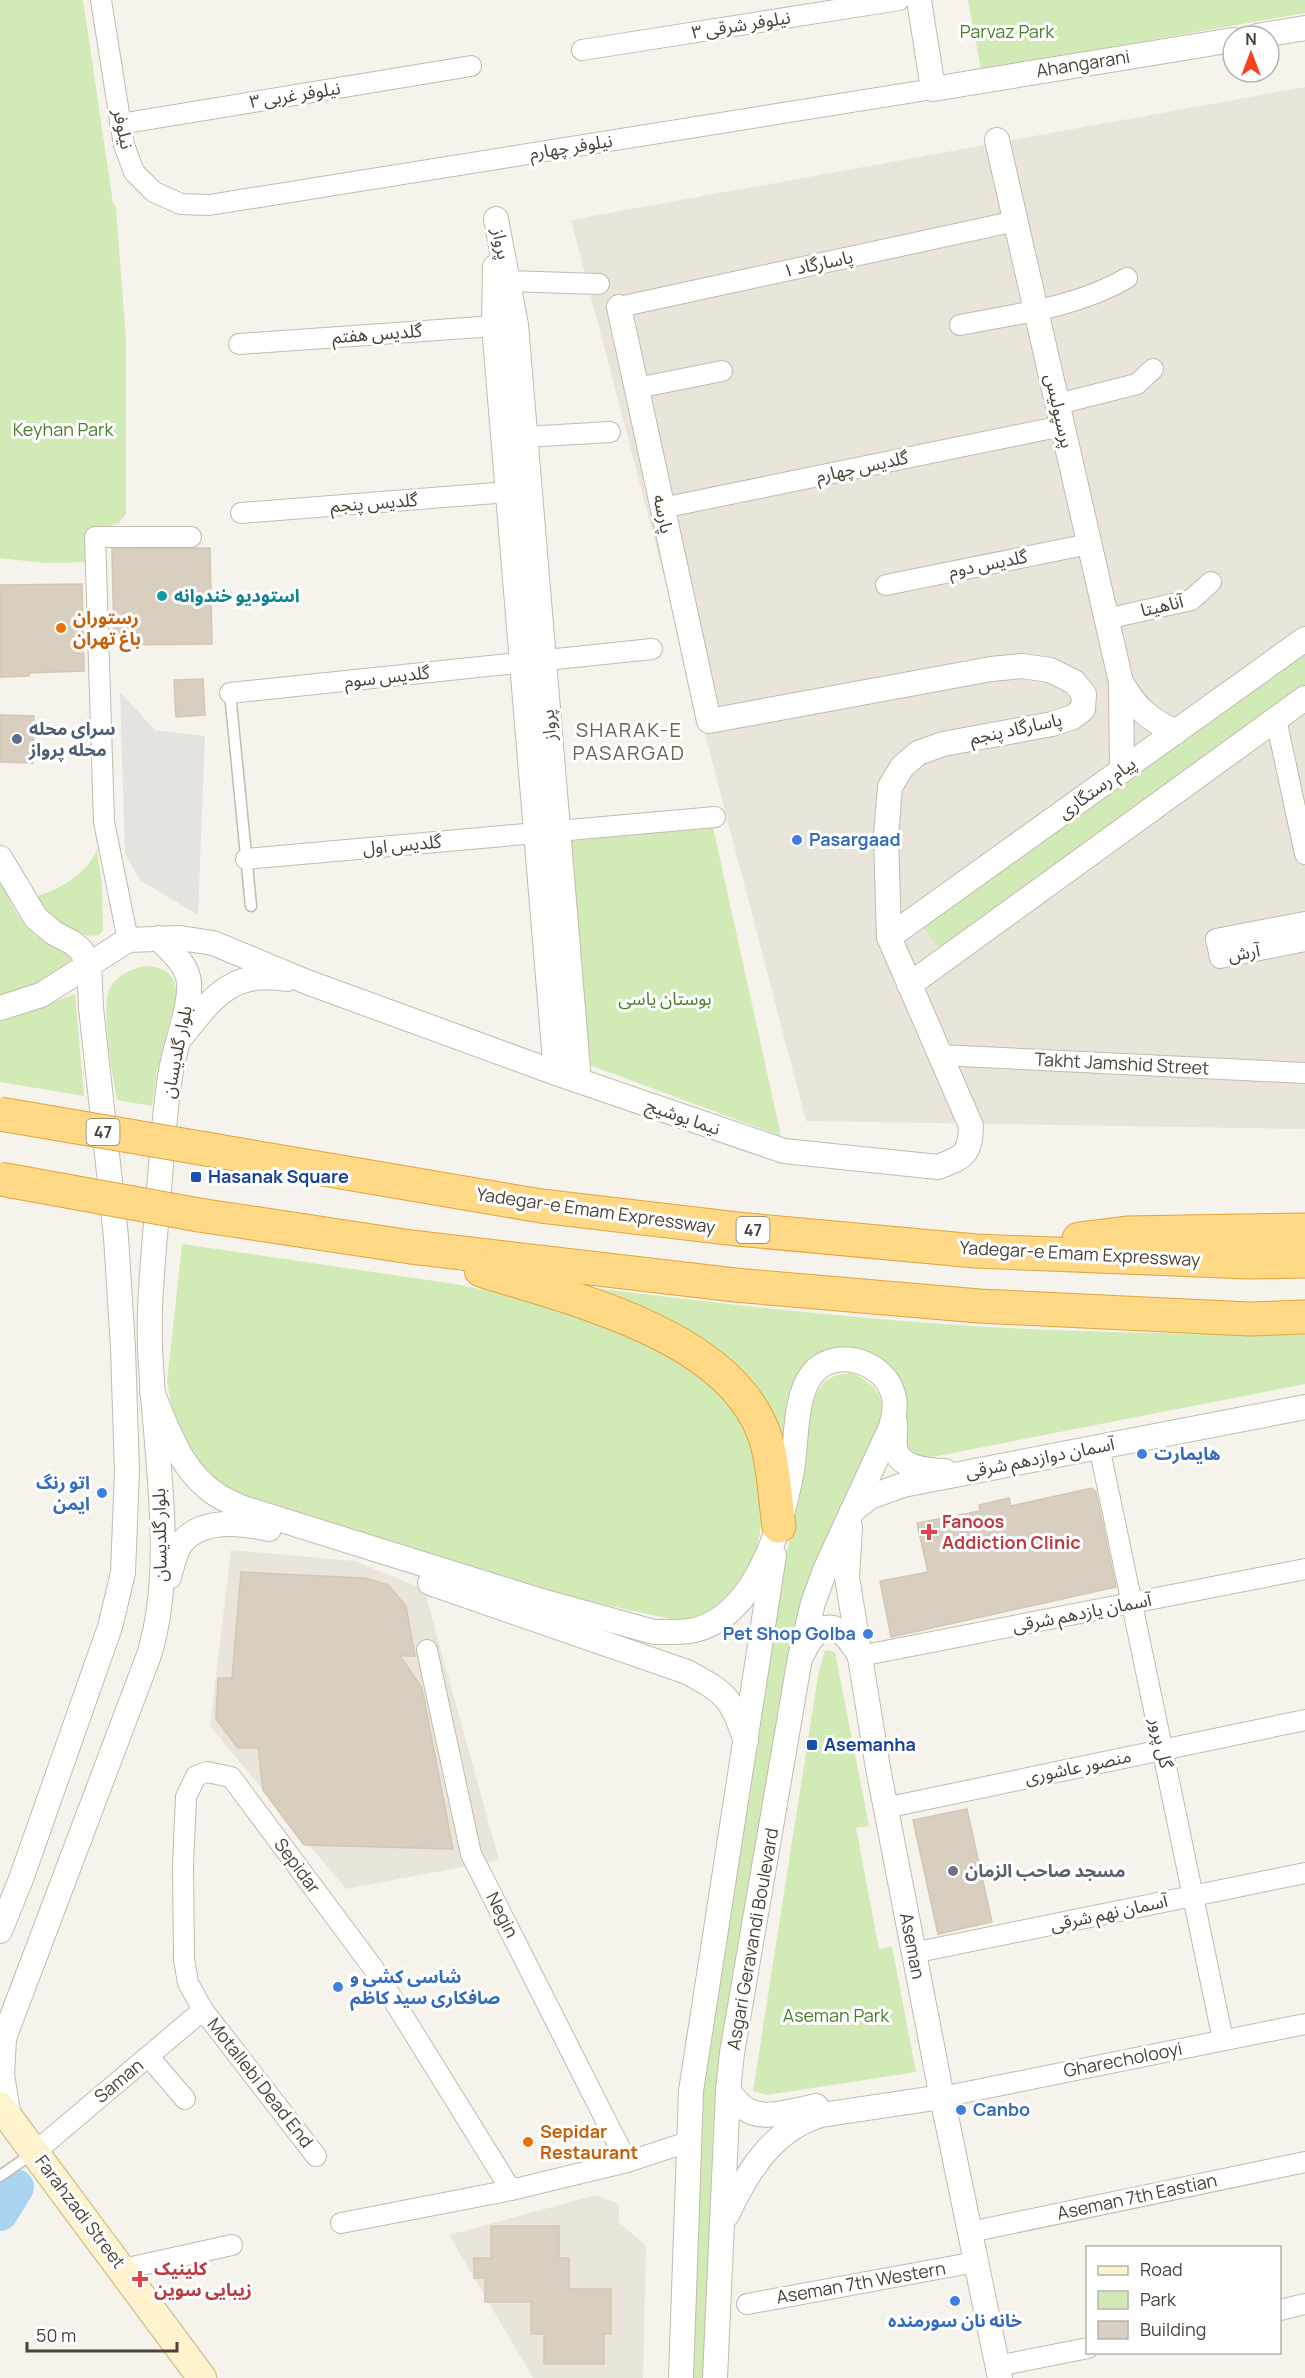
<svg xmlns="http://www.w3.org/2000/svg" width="1305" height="2378" font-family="Manrope,'Noto Sans Arabic',sans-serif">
	<rect width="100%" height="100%" fill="#f6f3ec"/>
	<g fill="#eae5da">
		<path d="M1305 87V1129L806 1121 571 220Z"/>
		<path d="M231 1550 354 1561 424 1589 499 1860 346 1889 210 1726Z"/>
		<path d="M596 2195 619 2204V2222L646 2246 643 2378H533L449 2235Z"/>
	</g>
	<g fill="#d2eab5">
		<path d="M0 0H83L113 203 116 207 126 340V514L119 523 92 531V562L44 563 0 558Z"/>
		<path d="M968 0H1305V13L981 70Z"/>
		<path d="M1305 650V687L940 950 922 925Z"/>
		<path d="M713 827 781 1136 584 1063 572 841Z"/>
		<path d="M97 849 102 885 103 930 99 935C71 940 49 916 33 897 56 892 89 873 97 849Z"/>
		<path d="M0 880C23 927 27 939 79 954L36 985 0 999Z"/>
		<path d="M144 966C165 966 178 976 176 997L157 1071 152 1106 117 1100C113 1077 100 1007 110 988 116 976 131 969 144 966Z"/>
		<path d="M75 994 84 1096 0 1082V1018L35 1009Z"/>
		<path d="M182 1244 455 1284 505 1294 606 1325 682 1360 749 1420 763 1499 761 1527 753 1568 745 1585 711 1612 686 1620 670 1619 539 1590 325 1524 235 1492 218 1482 204 1470 187 1449 174 1419 167 1382Z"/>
		<path d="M578 1286C714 1303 851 1319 988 1327 1094 1333 1199 1334 1305 1335V1384L922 1459 911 1454 902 1441 906 1395 890 1368 802 1369 790 1389 787 1401 779 1491 763 1412Z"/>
		<path d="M853 1373C881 1388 886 1399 879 1430L797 1616 718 2072 713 2127 705 2378H691L698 2163 705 2071 810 1409C819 1384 826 1374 853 1373Z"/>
		<path d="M825 1650 835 1652 869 1826 856 1828 879 1949 892 1947 916 2072 767 2095 753 2091 818 1676Z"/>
	</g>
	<path fill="#e5e3e0" d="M120 692 155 730 205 736 198 915 140 880 125 854Z"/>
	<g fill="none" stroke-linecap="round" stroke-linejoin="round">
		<path stroke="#a9d4f2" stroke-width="36" d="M0 2213 16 2187"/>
	</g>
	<g fill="#d8cfc1" stroke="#d3c7b4" stroke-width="1.5">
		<path d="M210 548 212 644 114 645 112 549Z"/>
		<path d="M82 584 84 671 29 673V676L0 677V585Z"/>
		<path d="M203 679 205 715 176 717 174 680Z"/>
		<path d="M0 715 34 716 33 763 0 762Z"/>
		<path d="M1092 1488 1096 1492 1116 1587 891 1637 880 1581 928 1572 917 1523 980 1511 979 1505 1009 1498 1011 1506Z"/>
		<path d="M241 1572 365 1578 388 1585 406 1606 415 1656H400L422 1688 453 1849 304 1845 263 1790 258 1748H238L216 1719 218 1678H232Z"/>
		<path d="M967 1809 992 1922 938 1934 913 1820Z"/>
		<path d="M491 2226H559V2258H569V2289H611V2334H604V2364H544V2334H531V2302H485V2278H474V2258H491Z"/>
	</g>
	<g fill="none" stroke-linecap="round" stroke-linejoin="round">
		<g stroke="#c2bbae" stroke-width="13">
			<g id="service">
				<path d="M230 693 251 906"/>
				<path d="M0 2176 32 2154"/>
			</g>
		</g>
		<g stroke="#c2bbae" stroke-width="22">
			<g id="minor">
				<path d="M101 0 124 145 134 172 154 192 181 204 209 205 933 89"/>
				<path d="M582 50 899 0"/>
				<path d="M120 124 471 66"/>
				<path d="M508 281 599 284"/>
				<path d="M619 307 1016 221"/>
				<path d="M960 325C1016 314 1078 307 1127 278"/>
				<path d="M239 344 509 325"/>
				<path d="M637 388 722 371"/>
				<path d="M1058 404 1137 384 1153 369"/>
				<path d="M525 437 610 432"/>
				<path d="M662 508 1062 426"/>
				<path d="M241 513 508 492"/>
				<path d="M886 585 1089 544"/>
				<path d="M1106 619 1191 600 1211 582"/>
				<path d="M230 693 652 649"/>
				<path d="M1276 719 1305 854"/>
				<path d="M246 859 715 817"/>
				<path d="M1305 922 1216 939 1220 958 1305 941"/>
				<path d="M128 940 104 822 95 537H191"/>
				<path d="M940 1055 1305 1073"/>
				<path d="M1099 1446 1223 2040"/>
				<path d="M427 1650 471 1854 627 2162"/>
				<path d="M860 1656 1305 1569"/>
				<path d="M885 1808 1305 1720"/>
				<path d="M913 1953 1305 1873"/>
				<path d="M148 2056 185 2099"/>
				<path d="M942 2097 1305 2024"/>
				<path d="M35 2152 203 2010"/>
				<path d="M316 2156 203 2010 188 1983 184 1959 183 1865 186 1797 196 1776 207 1772 231 1777 374 1969 511 2190 627 2162 688 2142"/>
				<path d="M341 2223 511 2190"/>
				<path d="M970 2232 1305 2162"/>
				<path d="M123 2269 232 2245"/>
				<path d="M747 2304 976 2262"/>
				<path d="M1280 2310 1305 2304"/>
				<path d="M997 2366 1088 2348"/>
			</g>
		</g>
		<g stroke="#c2bbae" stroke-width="26">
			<g id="tertiary">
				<path d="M919 0 933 89 1233 40"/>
				<path d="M1257 36 1305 28"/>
				<path d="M997 140 1121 682 1122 771"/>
				<path d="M496 219 516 325 579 1081"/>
				<path d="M495 267 494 326 556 1073"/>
				<path d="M1121 682C1137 709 1148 719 1176 732"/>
				<path d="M0 858 36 918 54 933 73 943 81 950 89 964 91 1008 116 1237 123 1348 127 1471 123 1573 110 1627 21 1879 0 1931"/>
				<path d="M889 937 1305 639"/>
				<path d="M909 985 1305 698"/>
				<path d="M0 1008 41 995 128 940 180 938 213 943 307 982 556 1073 784 1151 938 1167C964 1157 970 1155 971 1126L889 937 886 836 890 787 902 767 918 753 943 744 1052 724 1073 717 1083 709 1084 694 1074 682 1050 670 1022 666 991 669 709 721 619 307"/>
				<path d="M181 1037C212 999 231 969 287 979"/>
				<path d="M152 1392C168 1430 181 1472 217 1495 225 1500 235 1504 243 1508L538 1600 654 1632C668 1632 682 1633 695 1630 757 1614 782 1525 792 1470 797 1442 794 1395 813 1373 835 1347 882 1361 892 1391 897 1403 894 1415 891 1427L825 1570 813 1603 800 1658 732 2053 728 2091 715 2378"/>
				<path d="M895 1422C896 1430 894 1439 895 1447 898 1468 927 1471 945 1471"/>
				<path d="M852 1511 870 1497 903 1485 1305 1407"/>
				<path d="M850 1528 847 1577 878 1768 940 2087 1000 2378"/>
				<path d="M169 1577C172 1567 174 1555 180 1545 200 1517 241 1523 269 1529"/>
				<path d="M430 1583 687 1672C728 1694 730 1697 746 1741"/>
				<path d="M803 1653C821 1616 839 1622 858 1653"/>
				<path d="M728 2091C734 2098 740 2107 749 2111 767 2120 797 2110 816 2106"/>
				<path d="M9 2118 2 2075 4 2038 149 1655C176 1568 156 1457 151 1366 147 1314 153 1263 157 1211 162 1165 163 1117 171 1071 175 1045 191 1007 189 982 187 964 170 950 158 938"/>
				<path d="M727 2215C747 2172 773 2129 821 2115L942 2097"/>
				<path d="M681 2378 691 2091 774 1555"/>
			</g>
		</g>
		<g stroke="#d6c79b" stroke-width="31">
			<path id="secondary" d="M0 2106 202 2378"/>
		</g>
		<g stroke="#e0a43c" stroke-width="35">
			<g id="trunk">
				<path d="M206 1149 541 1206 737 1229 976 1251 1249 1262 1305 1261"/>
				<path d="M199 1215 411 1247 735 1285 979 1306 1249 1319 1305 1317"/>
				<path d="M1079 1239 1127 1233 1305 1230"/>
				<path d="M481 1270C572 1299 734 1335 766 1440 774 1467 775 1498 779 1526"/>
			</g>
		</g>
		<use href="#service" stroke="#fff" stroke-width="10"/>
		<use href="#minor" stroke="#fff" stroke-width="20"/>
		<use href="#tertiary" stroke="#fff" stroke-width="24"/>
		<use href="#secondary" stroke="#fff3cd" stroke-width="28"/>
		<use href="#trunk" stroke="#ffd985" stroke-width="33"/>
		<g stroke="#e0a43c" stroke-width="35" stroke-linecap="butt">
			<g id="trunk-bridge">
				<path d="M0 1114 206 1149"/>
				<path d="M0 1179 199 1215"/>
			</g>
		</g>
		<use href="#trunk-bridge" stroke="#ffd985" stroke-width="33"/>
	</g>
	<circle fill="#0f9aa8" stroke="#fff" stroke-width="2" cx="162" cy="596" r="6"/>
	<g fill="#e8710a" stroke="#fff" stroke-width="2">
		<circle cx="61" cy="628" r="6"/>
		<circle cx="528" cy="2142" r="6"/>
	</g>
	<circle fill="#5c6f8a" stroke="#fff" stroke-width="2" cx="17" cy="739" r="6"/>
	<g fill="#3f7fe0" stroke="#fff" stroke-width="2">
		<circle cx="797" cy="840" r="6"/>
		<circle cx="1142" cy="1454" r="6"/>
		<circle cx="102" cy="1493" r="6"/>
		<circle cx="868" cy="1634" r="6"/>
		<circle cx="338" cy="1987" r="6"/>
		<circle cx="961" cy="2110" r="6"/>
		<circle cx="955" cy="2301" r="6"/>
	</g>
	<g fill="#1a4fb4" stroke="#fff" stroke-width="2">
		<rect x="190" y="1171" width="12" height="12" rx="3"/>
		<rect x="806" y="1739" width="12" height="12" rx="3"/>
	</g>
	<g fill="#e0444e" stroke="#fff" stroke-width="2">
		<path d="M926 1523h6v6h6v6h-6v6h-6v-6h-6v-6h6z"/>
		<path d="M137 2270h6v6h6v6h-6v6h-6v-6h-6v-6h6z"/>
	</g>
	<circle fill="#6b7280" stroke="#fff" stroke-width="2" cx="953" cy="1871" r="6"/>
	<g text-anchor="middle" stroke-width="6" stroke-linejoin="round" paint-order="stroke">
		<g fill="#fff" stroke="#817c74" stroke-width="1.5">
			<rect x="86.5" y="1119" width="33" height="26" rx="4.5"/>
			<rect x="736.5" y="1217" width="33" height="26" rx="4.5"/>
		</g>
		<g font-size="16" font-weight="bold" fill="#4b4439">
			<text x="103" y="1138">47</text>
			<text x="753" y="1236">47</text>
		</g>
		<g font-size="18" fill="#4b4439" stroke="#fff">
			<text transform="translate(741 25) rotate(-9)" y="6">نیلوفر شرقی ۳</text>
			<text transform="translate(1083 64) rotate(-9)" y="6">Ahangarani</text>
			<text transform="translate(295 95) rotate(-9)" y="6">نیلوفر غربی ۳</text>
			<text transform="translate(123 129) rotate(78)" y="6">نیلوفر</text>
			<text transform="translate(571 147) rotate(-9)" y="6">نیلوفر چهارم</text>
			<text transform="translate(501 244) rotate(79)" y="6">پرواز</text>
			<text transform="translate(818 264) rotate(-12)" y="6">پاسارگاد ۱</text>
			<text transform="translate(377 334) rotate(-4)" y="6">گلدیس هفتم</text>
			<text transform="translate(1059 411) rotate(77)" y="6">پرسپولیس</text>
			<text transform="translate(862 467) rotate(-12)" y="6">گلدیس چهارم</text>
			<text transform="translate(374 503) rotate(-4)" y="6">گلدیس پنجم</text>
			<text transform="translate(663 514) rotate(78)" y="6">پارسه</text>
			<text transform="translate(988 564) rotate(-11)" y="6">گلدیس دوم</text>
			<text transform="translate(1162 606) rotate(-13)" y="6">آناهیتا</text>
			<text transform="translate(387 677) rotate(-6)" y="6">گلدیس سوم</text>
			<text transform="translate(549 725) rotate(-95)" y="6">پرواز</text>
			<text transform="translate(1016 729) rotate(-12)" y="6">پاسارگاد پنجم</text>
			<text transform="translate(1097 788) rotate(-36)" y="6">پیام رستگاری</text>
			<text transform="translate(402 845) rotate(-5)" y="6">گلدیس اول</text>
			<text transform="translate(1244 953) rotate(-10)" y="6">آرش</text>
			<text transform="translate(177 1052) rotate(-79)" y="6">بلوار گلدیسان</text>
			<text transform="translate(1122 1064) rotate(3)" y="6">Takht Jamshid Street</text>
			<text transform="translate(683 1117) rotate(19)" y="6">نیما یوشیج</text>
			<text transform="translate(596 1211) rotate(8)" y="6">Yadegar-e Emam Expressway</text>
			<text transform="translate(1080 1254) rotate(3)" y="6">Yadegar-e Emam Expressway</text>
			<text transform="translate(1040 1458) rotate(-11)" y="6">آسمان دوازدهم شرقی</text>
			<text transform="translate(160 1535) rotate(-91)" y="6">بلوار گلدیسان</text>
			<text transform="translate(1082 1613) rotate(-11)" y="6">آسمان یازدهم شرقی</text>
			<text transform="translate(1161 1743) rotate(78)" y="6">گل پرور</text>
			<text transform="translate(1078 1767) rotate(-12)" y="6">منصور عاشوری</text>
			<text transform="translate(297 1866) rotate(53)" y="6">Sepidar</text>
			<text transform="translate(1109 1913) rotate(-12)" y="6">آسمان نهم شرقی</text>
			<text transform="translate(502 1915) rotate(63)" y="6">Negin</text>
			<text transform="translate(753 1939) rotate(-80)" y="6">Asgari Geravandi Boulevard</text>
			<text transform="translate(912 1946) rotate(79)" y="6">Aseman</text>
			<text transform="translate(1123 2060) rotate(-11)" y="6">Gharecholooyi</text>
			<text transform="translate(119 2081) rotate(-40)" y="6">Saman</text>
			<text transform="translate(260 2083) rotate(52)" y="6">Motallebi Dead End</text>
			<text transform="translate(1137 2197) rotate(-12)" y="6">Aseman 7th Eastian</text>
			<text transform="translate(80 2212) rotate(53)" y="6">Farahzadi Street</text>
			<text transform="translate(861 2283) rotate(-10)" y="6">Aseman 7th Western</text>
		</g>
		<g font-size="18" fill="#4a7f2a" stroke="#fff">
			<text x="1007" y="38">Parvaz Park</text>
			<text x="63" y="436">Keyhan Park</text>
			<text x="665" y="1005">بوستان یاسی</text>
			<text x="836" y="2022">Aseman Park</text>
		</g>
		<g font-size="18" font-weight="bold" fill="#0d838f" stroke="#fff" text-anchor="start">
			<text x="174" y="602">استودیو خندوانه</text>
		</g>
		<g font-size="18" font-weight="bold" fill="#c56008" stroke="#fff" text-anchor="start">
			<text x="73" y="624">رستوران<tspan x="73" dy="21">باغ تهران</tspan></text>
			<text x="540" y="2138">Sepidar<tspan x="540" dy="21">Restaurant</tspan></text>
		</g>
		<g font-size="18" font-weight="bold" fill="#4e5e75" stroke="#fff" text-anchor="start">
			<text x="29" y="735">سرای محله<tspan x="29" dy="21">محله پرواز</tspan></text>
		</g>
		<g font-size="18" font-weight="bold" fill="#366cbe" stroke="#fff" text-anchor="start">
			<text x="809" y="846">Pasargaad</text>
			<text x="1154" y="1460">هایمارت</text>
			<text x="90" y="1489" text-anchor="end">اتو رنگ<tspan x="90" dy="21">ایمن</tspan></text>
			<text x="856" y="1640" text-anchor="end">Pet Shop Golba</text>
			<text x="350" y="1983">شاسی کشی و<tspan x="350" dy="21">صافکاری سید کاظم</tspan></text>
			<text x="973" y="2116">Canbo</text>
			<text x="955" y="2327" text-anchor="middle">خانه نان سورمنده</text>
		</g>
		<g font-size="18" font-weight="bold" fill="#164399" stroke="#fff" text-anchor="start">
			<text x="208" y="1183">Hasanak Square</text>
			<text x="824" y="1751">Asemanha</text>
		</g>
		<g font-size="18" font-weight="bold" fill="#be3a42" stroke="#fff" text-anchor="start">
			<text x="942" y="1528">Fanoos<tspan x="942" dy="21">Addiction Clinic</tspan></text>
			<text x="154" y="2275">کلینیک<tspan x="154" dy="21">زیبایی سوین</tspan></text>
		</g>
		<g font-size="18" font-weight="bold" fill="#5b616d" stroke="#fff" text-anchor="start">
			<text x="965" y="1877">مسجد صاحب الزمان</text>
		</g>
		<g font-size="20" letter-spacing="1.5" fill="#6e6250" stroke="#fff">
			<text x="629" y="737">SHARAK-E<tspan x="629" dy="23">PASARGAD</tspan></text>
		</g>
	</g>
	<rect x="1086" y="2246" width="195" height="108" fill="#ffffff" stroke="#b7b4b0" stroke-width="1.5"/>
	<rect x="1098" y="2266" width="30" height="9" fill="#fff3cd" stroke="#b7b4b0" stroke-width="1.5"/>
	<text x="1140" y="2276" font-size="18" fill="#4b4439">Road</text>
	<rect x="1098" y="2291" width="30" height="18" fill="#d2eab5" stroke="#b7b4b0" stroke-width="1.5"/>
	<text x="1140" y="2306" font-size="18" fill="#4b4439">Park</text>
	<rect x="1098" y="2321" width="30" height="18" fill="#d8cfc1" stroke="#b7b4b0" stroke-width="1.5"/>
	<text x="1140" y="2336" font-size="18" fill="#4b4439">Building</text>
	<g transform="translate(1251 54)"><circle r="28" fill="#ffffff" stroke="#b7b4b0" stroke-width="1.5"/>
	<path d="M0-4.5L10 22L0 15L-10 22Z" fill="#fc3f1d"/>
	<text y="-9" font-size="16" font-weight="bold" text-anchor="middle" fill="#4b4439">N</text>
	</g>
	<path d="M27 2342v9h150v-9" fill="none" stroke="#4b4439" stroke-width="3"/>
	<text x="36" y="2342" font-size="18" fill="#4b4439" stroke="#ffffff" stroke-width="4.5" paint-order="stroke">50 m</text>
</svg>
